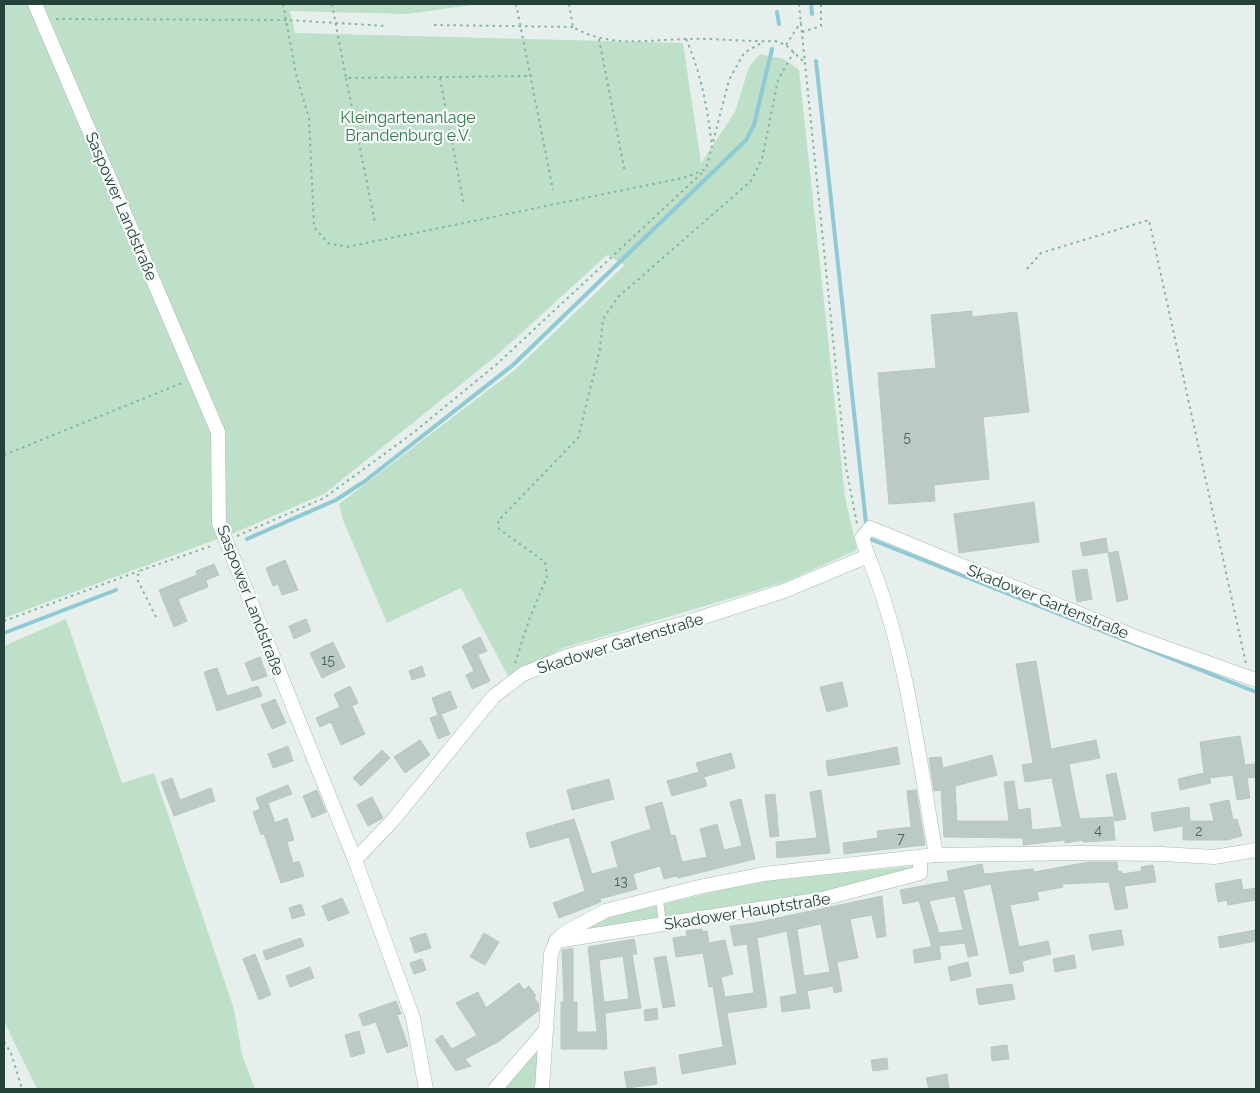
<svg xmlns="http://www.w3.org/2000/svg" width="1260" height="1093" font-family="Raleway,sans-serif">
	<rect width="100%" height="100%" fill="#e6efeb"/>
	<g fill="#bfe0c8">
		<path d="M4 4H479L408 14 290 11 295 33 683 43 701 163 735 112 749 67 760 54 784 59 799 70 845 497 857 550 785 582 564 648 508 676 461 588 387 623 343 520 339 504 516 369 625 265 607 255 495 357 324 494 234 533 4 618Z"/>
		<path d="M66 619 122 783 154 773 234 1009 242 1055 255 1089H37L4 1021V646Z"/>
		<path d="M914 866 913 871 852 888 578 934 609 917 755 882Z"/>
		<path d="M539 1048 535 1089H501Z"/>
	</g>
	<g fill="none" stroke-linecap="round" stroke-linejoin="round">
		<g stroke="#8ec9d4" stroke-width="4">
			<path d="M811 4 812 14"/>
			<path d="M777 12 779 24"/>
			<path d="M816 61 866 523"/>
			<path d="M247 539 336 500 365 481 513 365 746 140 754 125 772 49"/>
			<path d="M870 539 1256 692"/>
			<path d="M4 633 116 590"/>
		</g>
	</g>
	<g fill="#bbcac4" stroke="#b8c9c2" fill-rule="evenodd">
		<path d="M972 311V317L1017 312 1029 412 983 417 989 479 934 485 935 501 889 504 878 373 936 368 931 315Z"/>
		<path d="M1034 502 1039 542 959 553 954 514Z"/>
		<path d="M1106 538 1108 552 1083 556 1080 543Z"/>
		<path d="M1118 551 1128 599 1117 602 1108 553Z"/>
		<path d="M285 560 298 590 282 595 278 584 273 586 266 568Z"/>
		<path d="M214 564 219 575 206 580 208 587 178 599 187 621 174 627 159 590 197 575 196 571Z"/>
		<path d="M1087 569 1092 599 1077 602 1072 571Z"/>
		<path d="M306 619 311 631 294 639 289 626Z"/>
		<path d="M480 637 487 651 478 655 490 681 472 689 466 675 474 671 462 646Z"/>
		<path d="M333 642 345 667 322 678 310 653Z"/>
		<path d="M260 657 267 676 252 681 245 663Z"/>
		<path d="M1036 661 1051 749 1096 740 1100 758 1069 764 1075 796 1080 819 1113 817 1115 840 1083 842V840L1065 843V840L1023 845V838L944 837 941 790 934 791 929 758 941 757 943 768 992 755 997 775 955 786 957 821H1009L1004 782 1014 781 1018 810 1030 808 1032 830 1062 827 1052 778 1025 782 1022 765 1033 763 1016 664Z"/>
		<path d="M422 666 425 676 412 680 409 671Z"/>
		<path d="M217 668 227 696 258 686 262 696 217 711 204 672Z"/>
		<path d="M842 682 848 706 827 712 820 687Z"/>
		<path d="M350 686 358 703 352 706 365 734 341 745 331 722 320 727 316 718 340 707 334 694Z"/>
		<path d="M450 691 457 708 441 714 450 734 438 739 430 718 438 715 432 698Z"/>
		<path d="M275 699 286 723 272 729 261 705Z"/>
		<path d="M1240 736 1245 765 1255 764 1256 777 1247 778 1250 798 1237 800 1233 775 1209 778 1211 783 1180 790 1178 779 1204 773 1200 742Z"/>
		<path d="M420 740 430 755 405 773 394 757Z"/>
		<path d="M288 746 293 761 273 768 268 754Z"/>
		<path d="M897 747 900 764 828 776 826 761Z"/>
		<path d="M382 750 390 758 361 786 353 778Z"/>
		<path d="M731 753 735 768 704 777 707 786 672 796 667 781 699 772 696 763Z"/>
		<path d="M1116 773 1126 819 1115 821 1106 775Z"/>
		<path d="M172 778 180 800 211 788 215 801 174 816 161 782Z"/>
		<path d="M609 779 614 799 572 810 567 790Z"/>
		<path d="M288 785 292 794 268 803 275 823 287 818 294 840 287 842 293 863 299 861 304 876 281 883 269 848 264 834 261 835 253 812 260 809 256 798Z"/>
		<path d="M317 790 326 812 312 818 303 796Z"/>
		<path d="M821 790 830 853 777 858 776 842 817 838 810 792Z"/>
		<path d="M916 790 925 845 844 854 843 843 878 838 877 831 911 827 907 791Z"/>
		<path d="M775 794 779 836 770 837 765 795Z"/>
		<path d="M372 797 383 818 368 826 357 805Z"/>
		<path d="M741 799 755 859 678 878 677 876 664 879 660 866 633 874 637 889 600 899 601 902 559 918 553 903 585 891 569 837 530 848 526 833 574 819 592 874 618 867 611 842 651 829 645 807 662 802 671 836 675 835 682 862 707 857 700 829 717 824 724 850 742 846 730 802Z"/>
		<path d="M1229 800 1233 820 1237 819 1242 836 1227 840H1183V826L1154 831 1151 813 1189 807 1190 821H1214L1210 804Z"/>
		<path d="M1089 862H1117L1118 872 1121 871 1122 874 1142 871 1141 867 1153 865 1156 882 1124 886 1128 908 1115 910 1109 882 1062 884 1063 887 1037 892 1039 900 1010 905 1019 947 1048 941 1051 954 1022 961 1024 971 1010 974 991 884 963 890 978 955 968 957 965 943 939 946 941 959 915 963 913 950 935 946 932 947 919 901 903 904 900 890 949 881 947 871 982 864 984 874 1033 869 1034 872ZM955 896 963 930 939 933 929 901Z"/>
		<path d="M1241 879 1243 890 1256 888V900L1228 905 1227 900 1218 902 1215 884Z"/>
		<path d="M882 896 886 936 877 938 872 915 850 919 858 958 837 962 842 991 834 993 833 986 807 991 810 1008 782 1012 780 997 797 994 787 931 757 938 767 1007 727 1013 736 1064 682 1074 679 1055 723 1047 713 986 709 987 703 953 676 957 673 938 687 936 686 931 702 929V932L707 931 709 943 725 940 733 974 721 977 725 997 754 993 747 944 734 946 730 926 754 923ZM821 924 830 972 804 976 797 929Z"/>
		<path d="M342 898 349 913 328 921 322 906Z"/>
		<path d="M301 904 305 915 292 919 289 908Z"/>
		<path d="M1121 930 1124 945 1092 950 1089 935Z"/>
		<path d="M1256 930V941L1220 948 1218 937Z"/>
		<path d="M426 933 431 948 415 953 410 938Z"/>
		<path d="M484 933 499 942 485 965 470 957Z"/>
		<path d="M301 938 304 946 266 960 263 951Z"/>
		<path d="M634 939 637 954H632L641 1008 605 1013 607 1049H561V1002H564L562 950 573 948V1002H577V1032H597L588 947ZM623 956 629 999 604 1002 599 960Z"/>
		<path d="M255 954 271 995 259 1000 243 959Z"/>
		<path d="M1074 955 1076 968 1055 972 1053 959Z"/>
		<path d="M666 956 675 1006 663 1008 654 958Z"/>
		<path d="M422 959 426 970 414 974 410 963Z"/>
		<path d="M968 962 971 976 951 981 948 967Z"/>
		<path d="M310 967 314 978 290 987 286 976Z"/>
		<path d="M519 983 524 990 529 986 536 996 534 998 539 1004 538 1011 498 1042 465 1059 471 1066 456 1071 435 1040 442 1035 452 1049 477 1035 456 1003 478 992 486 1008Z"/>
		<path d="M1012 984 1015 999 979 1005 976 989Z"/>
		<path d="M396 1001 401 1014 397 1015 408 1046 387 1053 376 1022 363 1026 359 1014Z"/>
		<path d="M657 1008 658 1019 645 1021 644 1010Z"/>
		<path d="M359 1031 365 1053 351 1057 345 1035Z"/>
		<path d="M1007 1045 1009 1059 992 1061 991 1047Z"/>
		<path d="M887 1058 888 1069 873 1071 871 1060Z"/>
		<path d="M655 1067 657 1084 627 1088 624 1072Z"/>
		<path d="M947 1074 949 1089H929L926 1078Z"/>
	</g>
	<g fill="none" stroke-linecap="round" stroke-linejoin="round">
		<g stroke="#a8b8b2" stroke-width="8">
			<path id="lane" d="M659 898 663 925"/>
		</g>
		<g stroke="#a8b8b2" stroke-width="15">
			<g id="street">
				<path d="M35 4 218 432 219 523 355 860 413 1018 426 1089"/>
				<path d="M868 556 862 538 870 528 1138 638 1256 680"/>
				<path d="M355 860 393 820 493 697 523 674 568 656 688 622 784 591 868 556C907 652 918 754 936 855"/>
				<path d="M556 941 822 899 920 873V857"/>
				<path d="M495 1089 547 1029"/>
				<path d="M542 1089 551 954 556 941 566 932 605 911 699 887 764 874 936 855 1081 853 1162 854 1214 857 1256 850"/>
			</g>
		</g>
		<g stroke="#86b3a5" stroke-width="2" stroke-dasharray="2.5 4" stroke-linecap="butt">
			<path d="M283 4 296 74 309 118 314 227 328 243 347 247 687 177 706 169 729 80 744 53 763 42"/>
			<path d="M332 4 346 78 532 76"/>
			<path d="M516 4 553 190"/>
			<path d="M569 4 573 27C608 48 647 40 686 39 716 38 746 42 775 41L786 45 804 62"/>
			<path d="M799 4 846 467 857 524"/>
			<path d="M56 19 286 20 387 26"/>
			<path d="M434 25 573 27"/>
			<path d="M802 32 821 26V4"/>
			<path d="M599 39 625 173"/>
			<path d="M686 39C701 73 708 110 712 147"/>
			<path d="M786 45 801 22"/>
			<path d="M346 78 375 223"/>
			<path d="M440 78 464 206"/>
			<path d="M1027 269 1041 253 1149 220 1246 664"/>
			<path d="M4 455 182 383"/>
			<path d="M237 536 324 498 413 433 497 364 705 170"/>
			<path d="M156 617 137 579 139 571 214 545"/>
			<path d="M4 621 139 571"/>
			<path d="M515 663 530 617 547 577 545 562 499 529 498 521 578 438 600 349 603 319 618 297 751 181 762 159 778 80 794 52"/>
			<path d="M4 1042 11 1053 22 1089"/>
		</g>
		<use href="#lane" stroke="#fff" stroke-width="7"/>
		<use href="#street" stroke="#fff" stroke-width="14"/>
	</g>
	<g text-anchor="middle" stroke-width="4.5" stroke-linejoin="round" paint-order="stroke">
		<g font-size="14" fill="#4a645c">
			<text x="907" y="442">5</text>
			<text x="328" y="665">15</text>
			<text x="1098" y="835">4</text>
			<text x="1199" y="836">2</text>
			<text x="901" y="843">7</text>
			<text x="621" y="886">13</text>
		</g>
		<g font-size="16" fill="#2d7a4b" stroke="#f7fbf9">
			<text x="408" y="123">Kleingartenanlage<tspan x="408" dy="18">Brandenburg e.V.</tspan></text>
		</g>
		<g font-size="16" fill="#24423a" stroke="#f7fbf9">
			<text transform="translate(122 206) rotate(67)" y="6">Saspower Landstraße</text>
			<text transform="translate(251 600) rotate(69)" y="6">Saspower Landstraße</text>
			<text transform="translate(1048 601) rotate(22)" y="6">Skadower Gartenstraße</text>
			<text transform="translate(620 643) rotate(-17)" y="6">Skadower Gartenstraße</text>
			<text transform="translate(747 911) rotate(-9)" y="6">Skadower Hauptstraße</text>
		</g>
	</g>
	<rect width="1260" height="1093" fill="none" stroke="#24423a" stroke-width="10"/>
</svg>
